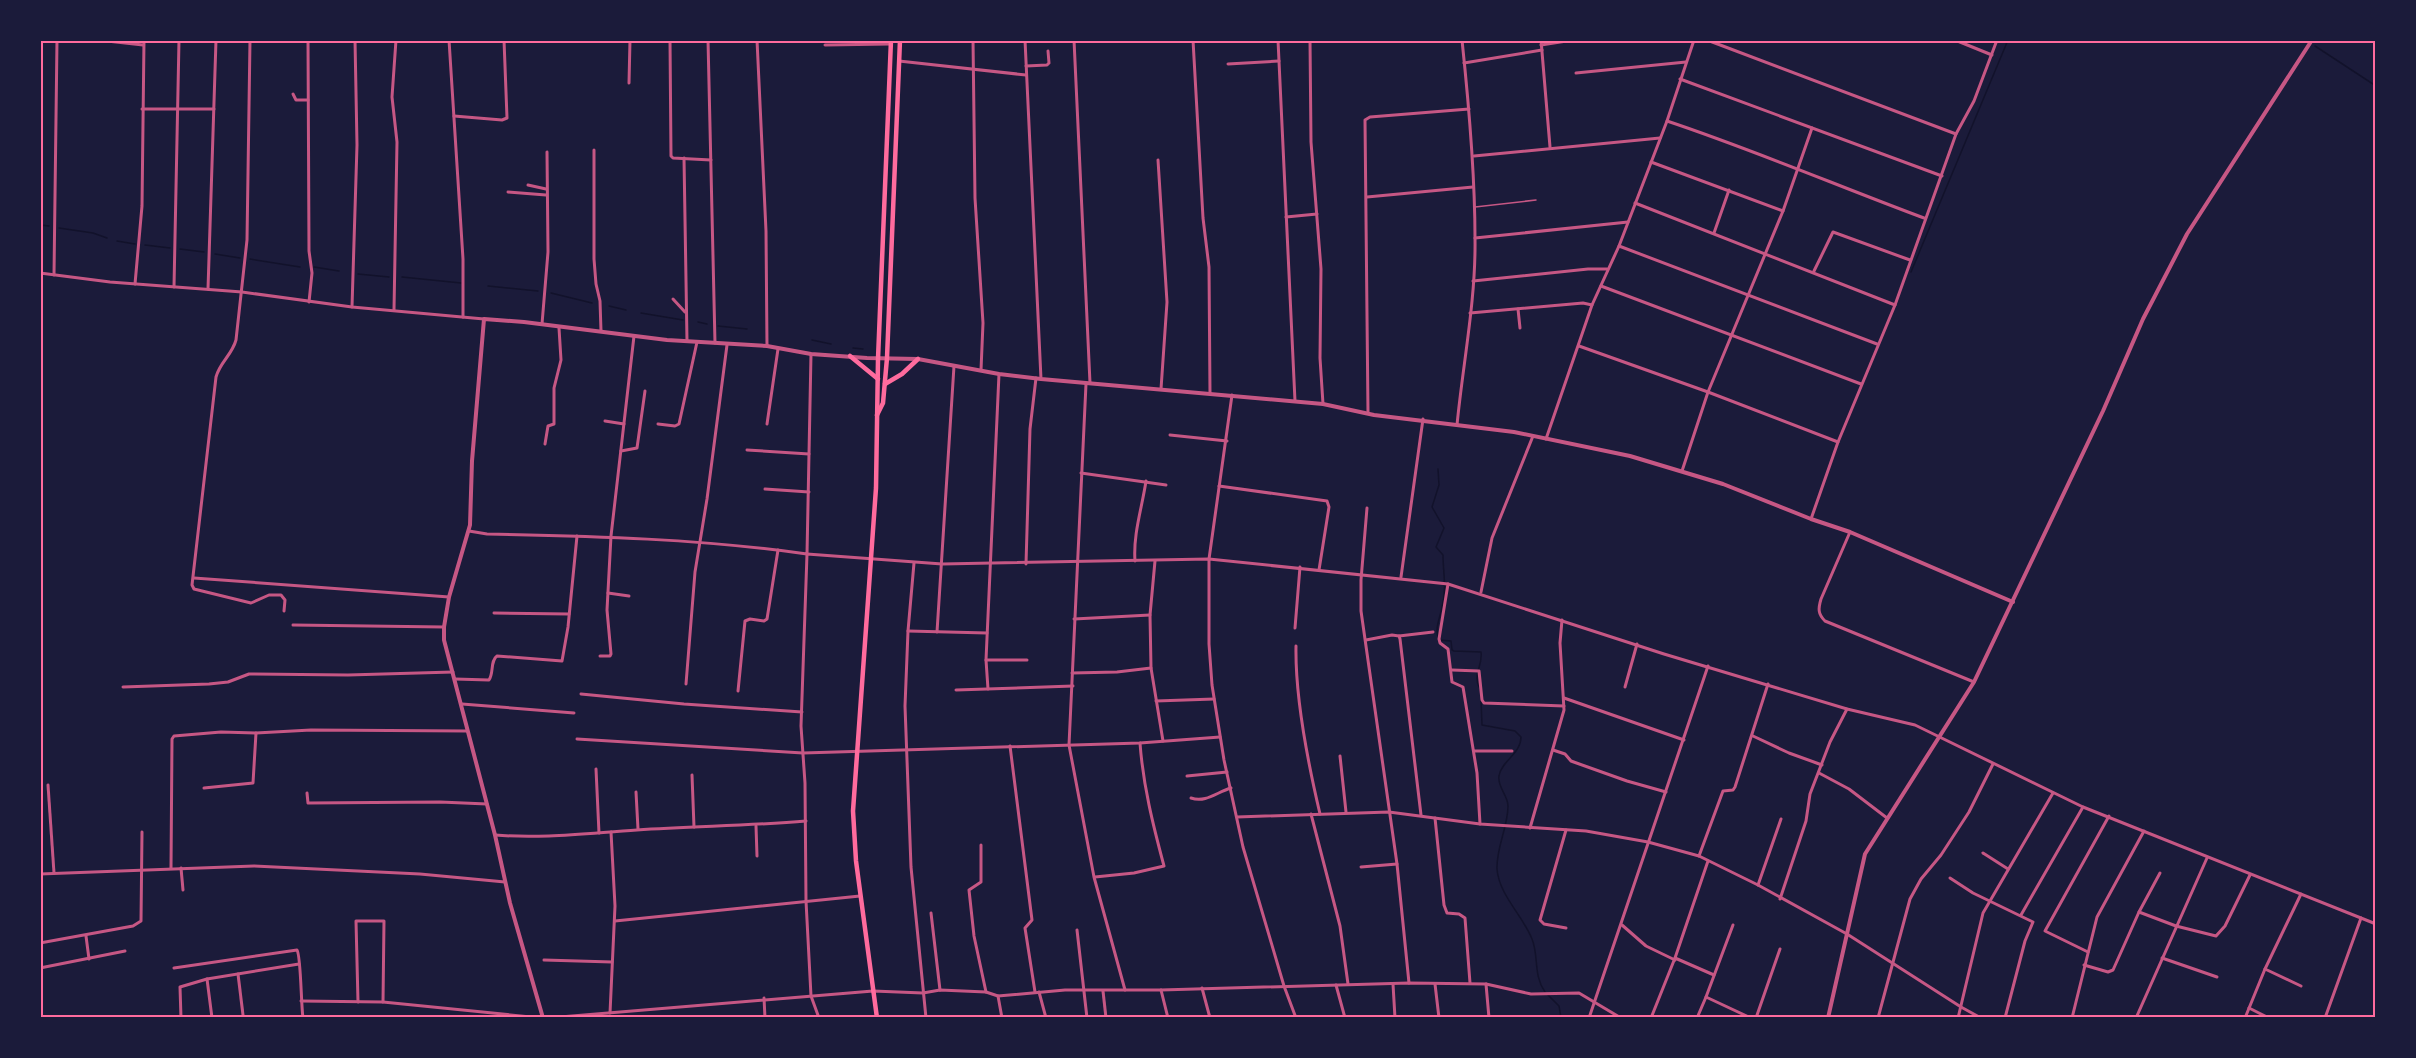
<svg xmlns="http://www.w3.org/2000/svg" width="2416" height="1058" font-family="Arial,sans-serif">
	<rect width="100%" height="100%" fill="#1b1b3a"/>
	<g fill="none" stroke-linecap="round" stroke-linejoin="round">
		<g stroke="#12122b" stroke-width="1.5">
			<path d="M2315 46 2376 86"/>
			<path d="M40 225 49 226"/>
			<path d="M59 228 93 233 107 238"/>
			<path d="M117 241 135 244"/>
			<path d="M145 245 170 248"/>
			<path d="M180 249 204 252"/>
			<path d="M215 254 240 258"/>
			<path d="M250 259 300 267"/>
			<path d="M314 267 339 271"/>
			<path d="M1911 272 2008 40"/>
			<path d="M358 274 389 277"/>
			<path d="M402 277 461 283"/>
			<path d="M488 286 538 291"/>
			<path d="M551 293 592 303"/>
			<path d="M609 306 626 310"/>
			<path d="M641 313 683 320"/>
			<path d="M698 322 707 324"/>
			<path d="M718 326 747 329"/>
			<path d="M812 340 831 344"/>
			<path d="M853 348 863 349"/>
			<path d="M1438 469 1439 485 1432 507 1444 528 1436 547 1443 555C1443 572 1447 589 1442 607 1440 619 1434 628 1439 640L1451 641 1452 650 1454 651 1481 652C1483 665 1473 674 1479 687"/>
			<path d="M1481 700 1482 725 1515 731 1521 737C1521 754 1501 761 1499 776 1497 787 1508 795 1508 806 1508 827 1496 848 1497 869 1499 895 1523 916 1532 939 1539 956 1533 975 1545 992"/>
			<path d="M1548 995 1559 1006 1561 1018"/>
		</g>
		<path stroke="#c65784" stroke-width="1.5" d="M1475 207 1536 200"/>
		<g stroke="#c65784" stroke-width="3">
			<path d="M250 40 247 240 236 340C232 355 220 362 216 377L192 585 194 589 251 603 269 595H281L285 600 284 611"/>
			<path d="M308 40 309 251 312 273 309 302"/>
			<path d="M449 40 463 259V317"/>
			<path d="M670 40 671 156 673 158 711 160"/>
			<path d="M708 40 715 343"/>
			<path d="M757 40 766 231 767 346"/>
			<path d="M973 40 975 198 983 323 981 370"/>
			<path d="M1025 40 1041 379"/>
			<path d="M1074 40 1090 383"/>
			<path d="M1193 40 1203 218 1209 267 1210 394"/>
			<path d="M1278 40 1295 401"/>
			<path d="M1310 40 1311 142 1321 269 1320 358 1323 404"/>
			<path d="M1541 40 1550 147"/>
			<path d="M1707 40 1956 134"/>
			<path d="M1955 40 1992 55"/>
			<path d="M107 41 143 45"/>
			<path d="M825 45 890 44"/>
			<path d="M1541 45 1573 40"/>
			<path d="M899 61 1026 75"/>
			<path d="M1464 63 1542 50"/>
			<path d="M1228 64 1279 61"/>
			<path d="M1026 66 1047 65 1049 63 1048 51"/>
			<path d="M1576 73 1686 62"/>
			<path d="M1680 79 1942 176"/>
			<path d="M629 83 630 40"/>
			<path d="M293 94 296 100H308"/>
			<path d="M142 109H214"/>
			<path d="M454 116 502 120 507 118 504 40"/>
			<path d="M1667 121C1754 150 1838 186 1924 218"/>
			<path d="M594 150V259L596 284 600 301 601 331"/>
			<path d="M1474 156 1660 138"/>
			<path d="M684 158 687 341"/>
			<path d="M1158 160 1167 302 1161 389"/>
			<path d="M1651 162 1783 211"/>
			<path d="M528 185 546 189"/>
			<path d="M508 192 546 195"/>
			<path d="M1367 197 1473 187"/>
			<path d="M1635 203 1895 305"/>
			<path d="M1286 217 1317 214"/>
			<path d="M1714 233 1729 190"/>
			<path d="M1475 238 1628 222"/>
			<path d="M1619 246 1877 344"/>
			<path d="M1814 271 1833 232 1910 260"/>
			<path d="M40 273 110 282 242 292 352 307 484 319"/>
			<path d="M54 275 57 40"/>
			<path d="M1473 281 1588 269H1607"/>
			<path d="M135 284 142 206 144 40"/>
			<path d="M1601 286 1861 384"/>
			<path d="M174 287 179 40"/>
			<path d="M208 289 216 40"/>
			<path d="M673 299 685 312"/>
			<path d="M352 307 357 145 355 40"/>
			<path d="M1518 309 1520 328"/>
			<path d="M394 310 397 142 392 97 396 40"/>
			<path d="M1470 313 1583 303 1592 305"/>
			<path d="M542 324 548 252 547 152"/>
			<path d="M1579 346 1708 392 1838 442"/>
			<path d="M1086 384 1069 745 1094 877 1125 990"/>
			<path d="M1232 395 1209 559V644L1212 685 1224 760 1243 847 1284 986 1296 1018"/>
			<path d="M1368 413 1365 120 1370 117 1469 109"/>
			<path d="M605 421 624 424"/>
			<path d="M658 424 675 426 679 424 697 342"/>
			<path d="M767 424 778 349"/>
			<path d="M1457 425C1463 363 1476 300 1475 238 1475 172 1469 106 1462 40"/>
			<path d="M1170 435 1227 441"/>
			<path d="M1546 439 1592 305 1619 246 1667 121 1694 40"/>
			<path d="M545 444 548 426 554 424V388L561 360 559 328"/>
			<path d="M747 450 809 454"/>
			<path d="M621 451 637 448 645 391"/>
			<path d="M1682 471 1708 392 1783 211 1812 128"/>
			<path d="M1081 473 1166 485"/>
			<path d="M1219 486 1327 501 1329 507 1319 570"/>
			<path d="M765 489 809 492"/>
			<path d="M1367 508 1361 580V611L1397 864 1409 983"/>
			<path d="M1811 519 1838 442 1895 305 1956 134 1974 101 1997 40"/>
			<path d="M469 531 487 534C594 536 701 539 807 554L811 354"/>
			<path d="M1850 532 1821 599C1818 609 1818 614 1825 621L1974 682"/>
			<path d="M1135 561C1133 534 1142 508 1146 481"/>
			<path d="M1155 561 1150 615 1151 668 1163 741"/>
			<path d="M914 563 908 631 905 706 911 867 926 1018"/>
			<path d="M1026 564 1030 429 1036 378"/>
			<path d="M1401 577 1423 419"/>
			<path d="M194 578 449 597"/>
			<path d="M1448 584 1439 639 1440 643 1448 649 1452 682 1463 687 1477 773 1480 824"/>
			<path d="M1481 592 1492 538 1533 436"/>
			<path d="M608 593 629 596"/>
			<path d="M494 613 569 614"/>
			<path d="M1074 619 1150 615"/>
			<path d="M293 625 444 627"/>
			<path d="M1295 628 1300 567"/>
			<path d="M908 631 987 633"/>
			<path d="M937 632 954 366"/>
			<path d="M1399 636 1433 632"/>
			<path d="M1366 640 1392 635 1399 636 1400 639 1421 815"/>
			<path d="M1296 646C1295 698 1308 763 1320 814"/>
			<path d="M600 656H610L611 654 607 610 611 536 634 336"/>
			<path d="M986 660H1027"/>
			<path d="M1452 670 1479 671 1482 700 1484 703 1564 706"/>
			<path d="M1072 673 1117 672 1151 668"/>
			<path d="M455 679 489 680C494 673 490 661 497 656L562 661 568 627 577 536"/>
			<path d="M686 684 695 572 707 499 727 345"/>
			<path d="M123 687 209 684 228 682 249 674 348 675 453 672"/>
			<path d="M1625 687 1637 644"/>
			<path d="M988 689 986 660 999 374"/>
			<path d="M956 690 1073 686"/>
			<path d="M738 691 745 621 750 619 764 621 767 619 778 550"/>
			<path d="M581 694 684 704 802 712"/>
			<path d="M1564 698 1684 740"/>
			<path d="M1156 701 1214 699"/>
			<path d="M462 704 574 713"/>
			<path d="M1753 736 1789 753 1822 765"/>
			<path d="M577 739 803 753 1140 743 1220 737"/>
			<path d="M1010 746 1032 920 1025 928 1035 992"/>
			<path d="M1553 750 1565 754 1571 761 1627 781 1666 792"/>
			<path d="M1474 751H1512"/>
			<path d="M1340 756 1346 812"/>
			<path d="M596 769 599 833"/>
			<path d="M1819 773 1849 789 1887 818"/>
			<path d="M692 775 694 827"/>
			<path d="M1187 776 1227 772"/>
			<path d="M48 785 54 873"/>
			<path d="M204 788 253 783 256 733"/>
			<path d="M636 792 638 829"/>
			<path d="M307 793 308 803 440 802 487 804"/>
			<path d="M1191 798C1206 803 1217 792 1231 788"/>
			<path d="M1311 814 1340 926 1348 984"/>
			<path d="M1237 817 1389 812 1480 824 1586 831 1648 842 1699 856 1758 885 1847 934 1961 1007 1981 1018"/>
			<path d="M1435 818 1444 905 1447 913 1459 914 1465 918 1470 983"/>
			<path d="M756 826 757 856"/>
			<path d="M1530 828 1564 710 1560 643 1562 620"/>
			<path d="M495 835C542 839 589 833 637 830 693 826 750 826 806 821"/>
			<path d="M981 845V882L969 890 974 936 986 992"/>
			<path d="M1983 853 2008 869"/>
			<path d="M1699 856 1723 791 1733 790 1735 787 1768 684"/>
			<path d="M1361 867 1397 864"/>
			<path d="M171 868 172 739 174 736 221 732 256 733 311 730 467 731"/>
			<path d="M181 868 183 890"/>
			<path d="M40 874 254 866 420 874 505 882"/>
			<path d="M1095 877 1134 873 1164 866C1153 825 1143 785 1140 743"/>
			<path d="M1950 878 1973 893 2033 922 2025 941 2005 1018"/>
			<path d="M1758 885 1781 819"/>
			<path d="M1780 899 1806 821 1810 794 1830 742 1847 709"/>
			<path d="M2139 912 2176 926 2216 936 2225 926 2250 875"/>
			<path d="M931 913 940 990"/>
			<path d="M2021 915 2083 807"/>
			<path d="M615 921 860 896"/>
			<path d="M1622 925 1646 946 1675 960"/>
			<path d="M1566 928 1544 924 1540 920 1566 830"/>
			<path d="M1077 930 1087 1018"/>
			<path d="M86 936 89 959"/>
			<path d="M40 943 133 926 141 921 142 832"/>
			<path d="M2088 952 2045 931 2109 816"/>
			<path d="M1675 958 1714 975"/>
			<path d="M2162 958 2217 977"/>
			<path d="M544 960 612 962"/>
			<path d="M2084 965 2108 972 2113 970 2139 912 2160 873"/>
			<path d="M40 968 125 951"/>
			<path d="M174 968 297 950C301 956 301 1005 303 1018"/>
			<path d="M2265 969 2301 986"/>
			<path d="M238 974 243 1015"/>
			<path d="M207 979 212 1018"/>
			<path d="M1393 984 1395 1018"/>
			<path d="M1435 984 1439 1018"/>
			<path d="M1486 984 1489 1018"/>
			<path d="M1336 985 1345 1018"/>
			<path d="M1202 988 1210 1018"/>
			<path d="M1161 990 1168 1018"/>
			<path d="M1103 991 1106 1018"/>
			<path d="M1039 992 1046 1018"/>
			<path d="M998 996 1002 1018"/>
			<path d="M1706 997 1733 925"/>
			<path d="M764 998 765 1018"/>
			<path d="M301 1001 383 1002 541 1018"/>
			<path d="M358 1002 356 921H384L383 1002"/>
			<path d="M2249 1008 2269 1018"/>
			<path d="M610 1013 615 906 611 832"/>
			<path d="M181 1018 180 987 207 979 299 964"/>
			<path d="M548 1018 873 991 923 993 940 990 986 992 998 996 1065 990H1161L1409 983 1486 984 1531 994 1579 993 1621 1018"/>
			<path d="M819 1018 811 996 806 901 805 783 801 726 807 554 942 564 1209 559 1448 584 1664 654 1847 709 1915 725 2083 807 2376 924"/>
			<path d="M1589 1018 1708 666"/>
			<path d="M1651 1018 1675 958 1708 861"/>
			<path d="M1697 1018 1706 997 1751 1018"/>
			<path d="M1756 1018 1780 949"/>
			<path d="M1878 1018 1910 899 1921 879 1941 855 1969 812 1993 764"/>
			<path d="M1958 1018 1983 913 2053 793"/>
			<path d="M2072 1018 2097 917 2144 831"/>
			<path d="M2136 1018 2207 858"/>
			<path d="M2245 1018 2265 969 2301 894"/>
			<path d="M2325 1018 2361 918"/>
			<path d="M2374 1018 2376 1014"/>
		</g>
		<g stroke="#c65784" stroke-width="4">
			<path d="M543 1018 510 903 495 835 444 640V627L449 597 470 525 472 461 484 319 524 322 667 340 767 346 811 354 867 358 918 359 999 374 1041 379 1323 404 1374 415 1514 432 1630 456 1723 484 1811 519 1850 532 2013 602"/>
			<path d="M1828 1018 1865 854 1974 682 2103 411 2143 319 2187 234 2312 40"/>
		</g>
		<g stroke="#ff6b9d" stroke-width="4.5">
			<path d="M850 356 878 379"/>
			<path d="M885 384 902 374 918 359"/>
			<path d="M877 415 883 403 887 358 900 40"/>
			<path d="M877 1018 856 861 853 811 876 488 878 359 891 40"/>
		</g>
	</g>
	<rect width="2416" height="1058" fill="none" stroke="#1b1b3a" stroke-width="84"/>
	<rect x="42" y="42" width="2332" height="974" fill="none" stroke="#ff6b9d" stroke-width="2"/>
</svg>
